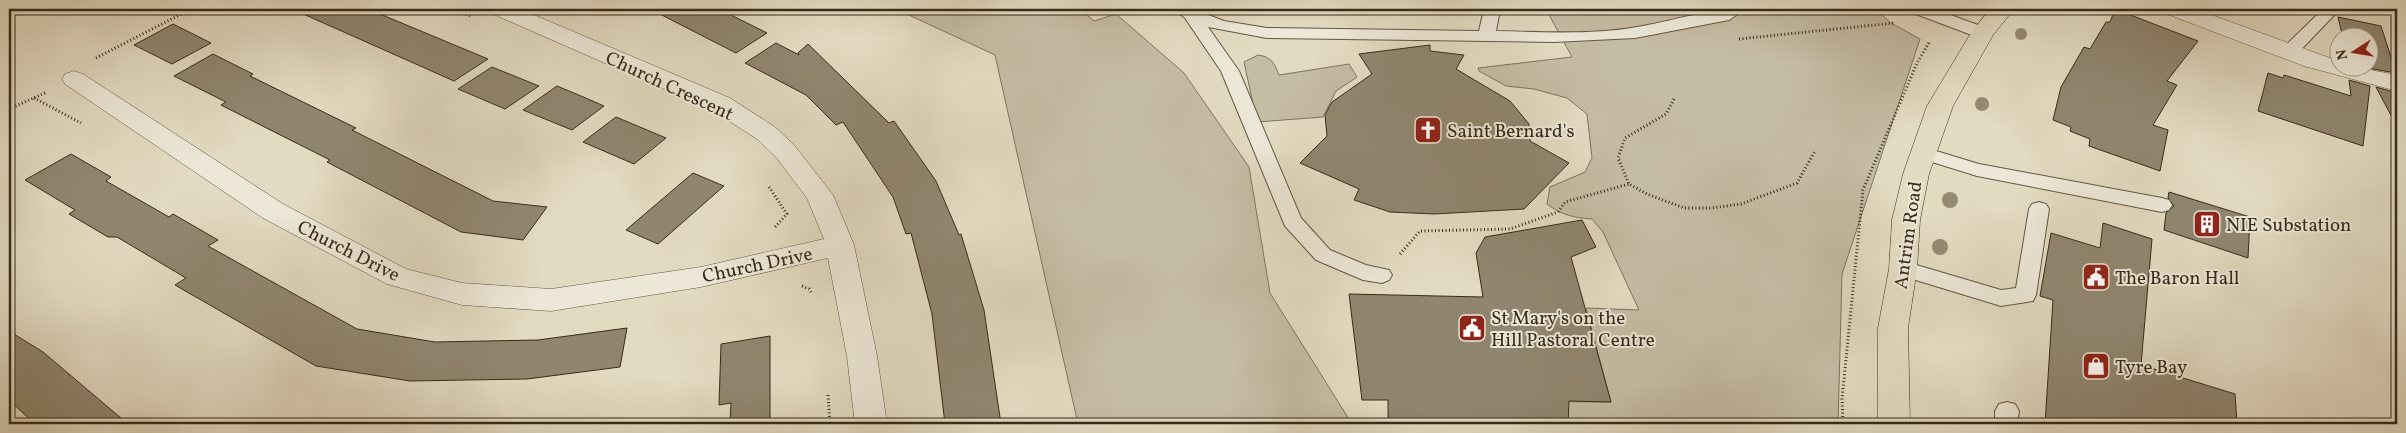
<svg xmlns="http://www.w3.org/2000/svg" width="2406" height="433" font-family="Vollkorn,serif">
	<rect width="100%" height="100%" fill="#e2dac1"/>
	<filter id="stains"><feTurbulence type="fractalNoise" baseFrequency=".004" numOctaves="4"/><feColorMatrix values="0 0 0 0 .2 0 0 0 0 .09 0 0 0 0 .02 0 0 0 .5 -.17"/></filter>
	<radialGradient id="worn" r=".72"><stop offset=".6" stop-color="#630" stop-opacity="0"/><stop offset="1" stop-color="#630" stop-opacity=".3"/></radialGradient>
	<g fill="#c5bca4" stroke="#7e745e">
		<path d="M896 9H1080L1094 21 1116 14 1184 73 1249 167 1270 293 1352 424H1078L995 55Z"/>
		<path d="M1534 9H1875L1891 23 1920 39 1842 274 1838 424H1453L1449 401 1611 402 1586 308 1639 310 1603 232 1592 219C1575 218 1561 215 1547 204L1550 187 1585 172 1592 158 1587 114 1567 98 1534 89 1506 86 1479 71 1478 68 1572 57 1548 13Z"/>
		<path d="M1258 55C1272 57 1274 63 1279 75L1349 64 1357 77 1336 91 1323 117 1257 122 1244 62Z"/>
	</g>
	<g fill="#908670" stroke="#382b19">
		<path d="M292 9H368L488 59 454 81Z"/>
		<path d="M650 9H719L767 33 736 53Z"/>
		<path d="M2115 9 2198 41 2167 81 2177 85 2153 125 2168 130 2160 171 2089 146 2090 139 2070 131 2071 127 2053 120 2061 87 2084 47 2090 49 2106 22H2110Z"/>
		<path d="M2338 17 2381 26 2396 73 2367 68 2368 38H2343Z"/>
		<path d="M173 24 211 43 172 64 134 45Z"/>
		<path d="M776 43 799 55 798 53 808 44 889 123 894 121 936 181 959 235 961 234 984 310 1001 424H945L932 314 911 233 906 234 893 197 843 122 836 125 806 95 745 63Z"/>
		<path d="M1430 45V51L1464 55 1456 69 1510 101 1529 124 1530 141 1569 163 1524 209 1434 214 1390 212 1354 200 1359 189 1300 163 1327 136 1325 115 1332 102 1372 74 1359 54Z"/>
		<path d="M213 54 253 74 250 76 356 128 352 130 493 201 547 207 523 240 461 232 327 162 330 160 221 105 226 102 174 76Z"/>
		<path d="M492 67 539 86 505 109 458 89Z"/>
		<path d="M2268 73 2283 78 2284 75 2351 96 2349 80 2370 86 2363 146 2258 111Z"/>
		<path d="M557 86 581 96 604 106 572 130 523 110Z"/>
		<path d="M2376 87 2397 93V120L2394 121Z"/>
		<path d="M616 117 666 138 634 164 583 142Z"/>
		<path d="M71 154 111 177 106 181 169 217 173 214 218 240 208 246 357 329 435 342 538 340 627 328 620 367 527 379 410 381 316 366 175 285 186 278 117 237H108L69 214 75 210 25 180Z"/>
		<path d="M693 173 724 186 658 244 626 230Z"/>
		<path d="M2169 192 2250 217 2248 258 2164 230 2166 213 2174 206 2168 198Z"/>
		<path d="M1582 220 1596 247 1571 257 1611 402 1569 401 1568 424H1388V400H1362L1349 294 1483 297 1476 253 1485 237Z"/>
		<path d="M2103 223 2152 239 2141 365 2235 394 2237 424H2045L2053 300 2040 296 2051 233 2100 248Z"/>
		<path d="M9 331 43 352 128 424H35L9 400Z"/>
		<path d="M770 336V424H730L731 403 719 405 721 344Z"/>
	</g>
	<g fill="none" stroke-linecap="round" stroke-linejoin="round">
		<g stroke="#625743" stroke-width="2">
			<g id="service">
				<path d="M1174 9H1193L1224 21 1267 28 1479 31 1484 9H1500L1496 31C1541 32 1594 35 1637 27 1670 22 1714 7 1745 9L1729 20 1635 38 1554 42 1267 38 1208 27 1239 71 1301 218 1330 250 1366 265 1389 270 1392 275 1389 280 1382 283 1363 280 1316 260 1285 226 1221 71 1185 18Z"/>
				<path d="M1911 9H1934L1989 29 1992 33 1989 37H1977L1913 13Z"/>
				<path d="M2323 9H2340L2294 57H2282L2279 53 2282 49Z"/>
				<path d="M1923 147 1979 164 2162 198 2169 200 2172 205 2169 210 2162 212 1977 176 1916 157 1913 153 1916 149Z"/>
				<path d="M2039 202 2046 204 2049 209 2036 295 2033 301 2001 306 1896 274 1893 269 1896 264 1903 261 2001 290 2016 288 2029 209 2032 204Z"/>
				<path d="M2007 402 2015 404 2019 411 2017 424H1995V411L1999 404Z"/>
			</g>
		</g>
		<g stroke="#625743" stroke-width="1">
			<g id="minor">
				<path d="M489 9H520L730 98 775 127 794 145 833 195 854 245 877 356 887 424H855L847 356 828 258 701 287 551 311 462 305 387 284 263 218 65 84 62 79 65 74 74 71 83 74 283 204 406 269 462 283 551 289 701 267 824 239 807 198 776 157 757 139 712 110 493 14Z"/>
				<path d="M2163 9H2195L2338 61V68H2360L2397 75V91L2304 66 2167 14Z"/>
			</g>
		</g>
		<g stroke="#382b19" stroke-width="1">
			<path id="primary" d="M1990 9H2014L1993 35 1953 106 1929 174 1920 220 1917 269 1908 328 1910 424H1878V328L1889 269 1892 220 1903 174 1927 106 1971 33Z"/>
		</g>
		<g stroke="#382b19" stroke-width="3" stroke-dasharray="1 2.5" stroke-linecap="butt">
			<path d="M453 9 471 16"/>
			<path d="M1739 39 1894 23"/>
			<path d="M96 58 191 9"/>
			<path d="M34 98 81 123"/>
			<path d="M1674 99 1666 114 1625 138 1618 158 1629 184 1647 194 1684 208H1711L1741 204 1797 183 1815 151"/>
			<path d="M9 109 47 92"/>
			<path d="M769 187 787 214 774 228"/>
			<path d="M1400 254 1420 231 1510 229 1558 212 1565 202 1629 184"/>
			<path d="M802 286 809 289 812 294"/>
			<path d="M828 395 830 424"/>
			<path d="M1843 424 1842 399 1863 190 1917 63 1930 41"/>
		</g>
		<use href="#service" fill="#ece7d7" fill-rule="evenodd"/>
		<use href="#minor" fill="#ece7d7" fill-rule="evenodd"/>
		<use href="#primary" fill="#e2dac1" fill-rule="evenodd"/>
	</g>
	<g fill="#948a74">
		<circle cx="2021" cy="34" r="6"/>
		<circle cx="1982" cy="104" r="7"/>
		<circle cx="1950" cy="200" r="8"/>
		<circle cx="1940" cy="247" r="8"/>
	</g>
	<defs>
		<g id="church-square" transform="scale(1.4375)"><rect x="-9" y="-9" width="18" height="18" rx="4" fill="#8f2418" stroke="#ece7d7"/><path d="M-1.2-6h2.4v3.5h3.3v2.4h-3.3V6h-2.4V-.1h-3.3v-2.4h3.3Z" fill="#fff"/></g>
		<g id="building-square" transform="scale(1.4375)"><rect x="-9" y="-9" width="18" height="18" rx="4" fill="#8f2418" stroke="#ece7d7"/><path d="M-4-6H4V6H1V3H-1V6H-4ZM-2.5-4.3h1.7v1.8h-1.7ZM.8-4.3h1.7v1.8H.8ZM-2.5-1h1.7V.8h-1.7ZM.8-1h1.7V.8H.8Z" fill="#fff"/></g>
		<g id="civic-square" transform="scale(1.4375)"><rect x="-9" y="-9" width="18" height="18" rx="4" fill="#8f2418" stroke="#ece7d7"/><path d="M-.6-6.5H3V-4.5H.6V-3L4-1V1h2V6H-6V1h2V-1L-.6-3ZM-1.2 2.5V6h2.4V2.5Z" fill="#fff"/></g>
		<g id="shop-square" transform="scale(1.4375)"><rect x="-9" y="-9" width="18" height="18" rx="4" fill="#8f2418" stroke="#ece7d7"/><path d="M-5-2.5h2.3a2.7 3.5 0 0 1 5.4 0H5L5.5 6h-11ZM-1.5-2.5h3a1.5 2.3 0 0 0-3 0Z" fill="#fff"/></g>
	</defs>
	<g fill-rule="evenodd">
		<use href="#church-square" x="1428" y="130"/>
		<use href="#building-square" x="2207" y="224"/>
		<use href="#civic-square" x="2096" y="277"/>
		<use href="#civic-square" x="1472" y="328"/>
		<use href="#shop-square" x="2096" y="366"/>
	</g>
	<g text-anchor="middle" stroke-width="4" stroke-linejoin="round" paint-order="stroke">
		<g font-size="19" fill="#382b19" stroke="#ece7d7">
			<text transform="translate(670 85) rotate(25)" y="7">Church Crescent</text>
			<text transform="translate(1907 235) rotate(-82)" y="7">Antrim Road</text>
			<text transform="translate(349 250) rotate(27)" y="7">Church Drive</text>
			<text transform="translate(757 264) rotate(-12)" y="7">Church Drive</text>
		</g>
		<g font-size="19" fill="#382b19" stroke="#ece7d7" text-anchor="start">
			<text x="1447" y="137">Saint Bernard's</text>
			<text x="2226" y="231">NIE Substation</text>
			<text x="2115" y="284">The Baron Hall</text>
			<text x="1491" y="324">St Mary's on the<tspan x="1491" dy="22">Hill Pastoral Centre</tspan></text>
			<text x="2115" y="373">Tyre Bay</text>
		</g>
	</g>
	<rect width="2406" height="433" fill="none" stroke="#e2dac1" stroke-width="30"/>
	<rect x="10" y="10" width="2386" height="413" fill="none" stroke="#382b19" stroke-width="2.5"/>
	<rect x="15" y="15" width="2376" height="403" fill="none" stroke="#382b19"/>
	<g transform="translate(2354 52) rotate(258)"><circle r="24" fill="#ece7d7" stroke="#a49c8b"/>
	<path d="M0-4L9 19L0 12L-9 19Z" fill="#8f2418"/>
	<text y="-8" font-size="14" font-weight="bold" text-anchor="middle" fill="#382b19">N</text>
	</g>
	<rect width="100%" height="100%" filter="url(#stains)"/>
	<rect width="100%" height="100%" fill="url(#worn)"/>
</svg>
